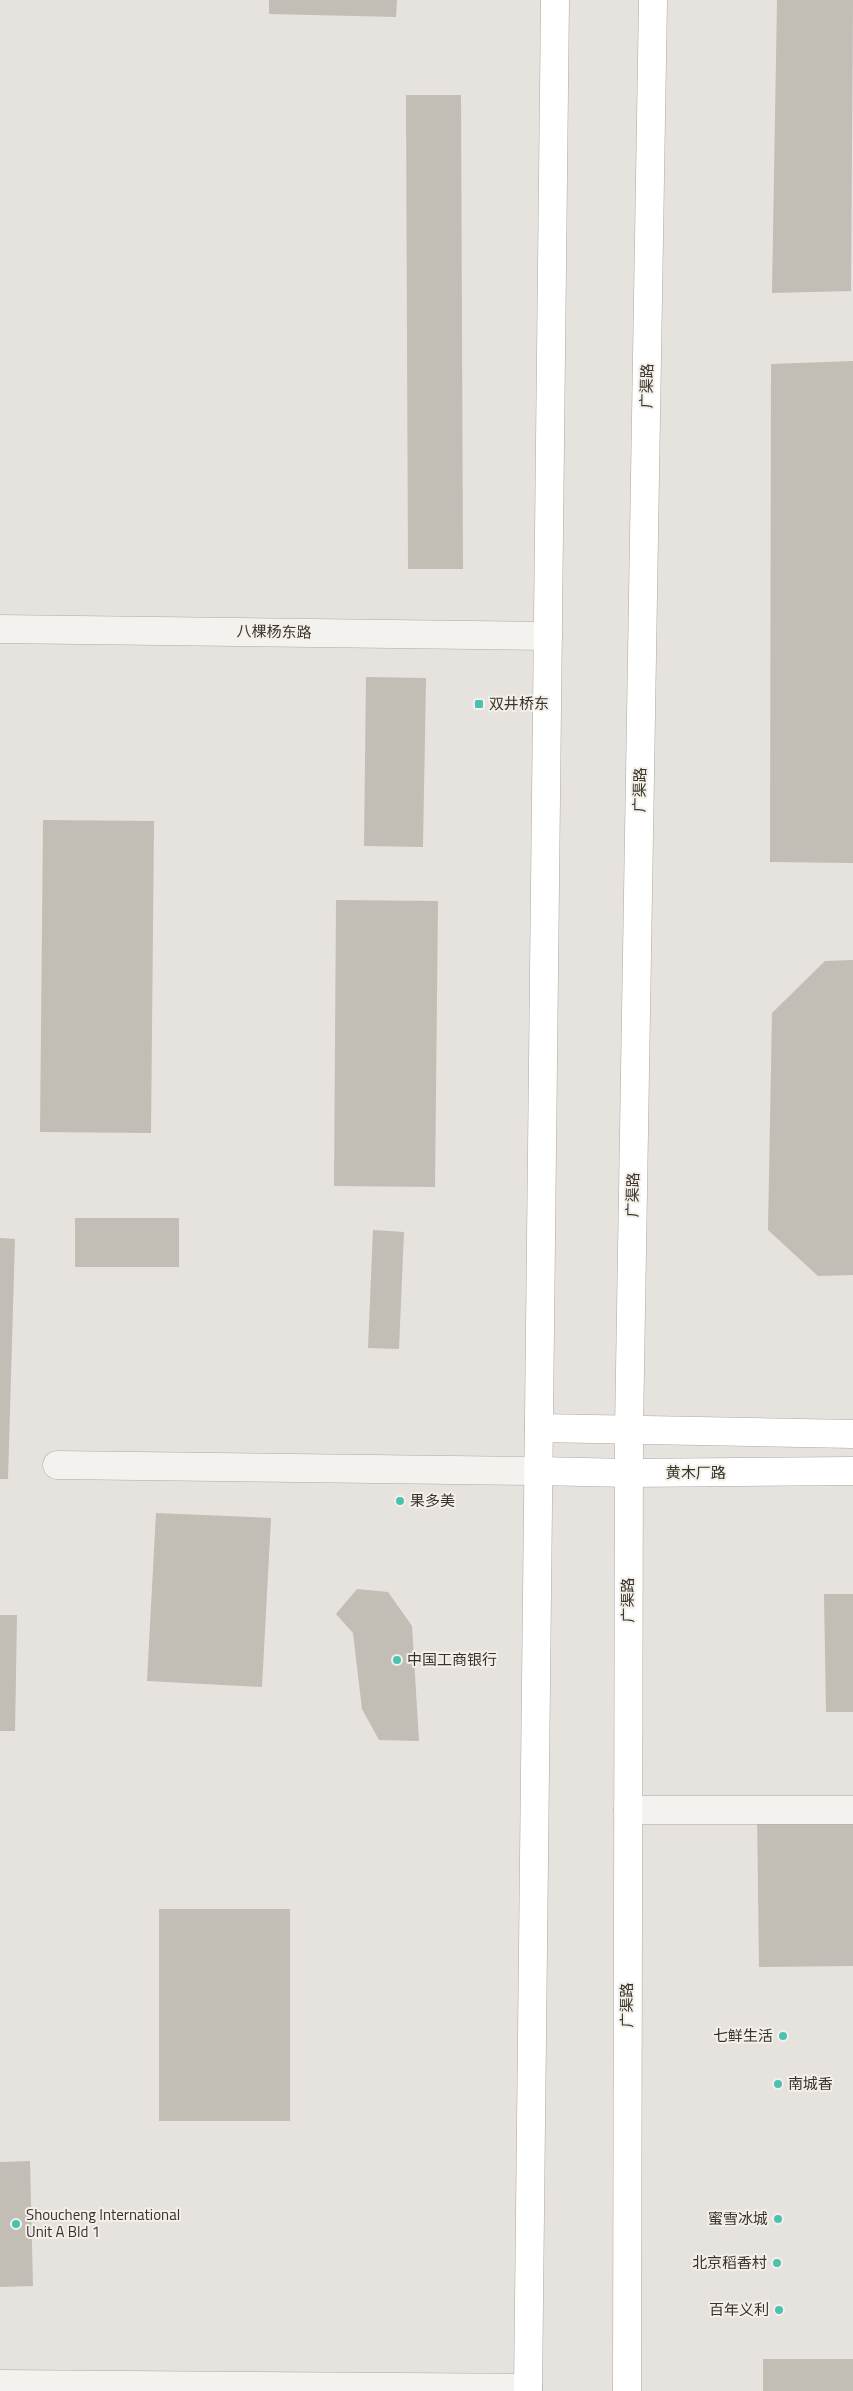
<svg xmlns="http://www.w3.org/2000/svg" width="853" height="2391" font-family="'Titillium Web','Noto Sans SC',sans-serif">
	<rect width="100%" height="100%" fill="#e6e2dd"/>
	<g fill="#c2bdb5">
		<path d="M269 0H397L396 17 269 14Z"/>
		<path d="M777 0H853L851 291 772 293Z"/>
		<path d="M406 95H461L463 569H408Z"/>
		<path d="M853 361V863L770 862 771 364Z"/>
		<path d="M366 677 426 678 423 847 364 846Z"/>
		<path d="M43 820 154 821 151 1133 40 1132Z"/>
		<path d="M336 900 438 901 435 1187 334 1186Z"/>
		<path d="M853 960V1275L818 1276 768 1230 772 1013 825 961Z"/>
		<rect x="75" y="1218" width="104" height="49"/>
		<path d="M373 1230 404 1232 399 1349 368 1348Z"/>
		<path d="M0 1238 15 1239 8 1479H0Z"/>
		<path d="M156 1513 271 1518 262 1687 147 1681Z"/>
		<path d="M357 1589 388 1592 412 1626 419 1741 379 1740 362 1709 353 1633 336 1614Z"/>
		<path d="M824 1594H853V1712H826Z"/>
		<path d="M0 1615H17L15 1731H0Z"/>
		<path d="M853 1807V1966L759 1967 757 1808Z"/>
		<rect x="159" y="1909" width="131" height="212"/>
		<path d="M30 2161 33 2286 0 2287V2162Z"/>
		<rect x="763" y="2359" width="90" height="32"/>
	</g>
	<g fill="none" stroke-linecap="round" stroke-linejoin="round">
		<g stroke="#afaaa3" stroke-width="29">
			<g id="minor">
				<path d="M0 629 548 636"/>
				<path d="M57 1465 538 1471"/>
				<path d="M628 1810H853"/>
				<path d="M0 2384 528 2388"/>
			</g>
		</g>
		<g stroke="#b0a89e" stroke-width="29">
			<g id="major">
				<path d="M539 1428 853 1434"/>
				<path d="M538 1471 629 1473 853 1471"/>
				<path d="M528 2391 555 0"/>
				<path d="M627 2391 629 1430 653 0"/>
			</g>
		</g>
		<use href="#minor" stroke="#f4f2ef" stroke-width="28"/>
		<use href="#major" stroke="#fff" stroke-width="28"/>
	</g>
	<g fill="#4cc1ad" stroke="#f3f0ec" stroke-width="2">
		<rect x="474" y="699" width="10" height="10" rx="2.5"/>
		<circle cx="400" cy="1501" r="5"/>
		<circle cx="397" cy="1660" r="5"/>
		<circle cx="783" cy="2036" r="5"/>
		<circle cx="778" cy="2084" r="5"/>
		<circle cx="778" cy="2219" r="5"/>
		<circle cx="16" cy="2224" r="5"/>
		<circle cx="777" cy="2263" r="5"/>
		<circle cx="779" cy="2310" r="5"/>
	</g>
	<g text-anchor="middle" stroke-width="4" stroke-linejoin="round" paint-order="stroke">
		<g font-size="15" fill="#3b3328" stroke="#f3f0ec">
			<text transform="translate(647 386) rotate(-89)" y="5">广渠路</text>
			<text transform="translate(274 632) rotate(1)" y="5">八棵杨东路</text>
			<text transform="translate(640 790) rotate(-89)" y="5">广渠路</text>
			<text transform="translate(633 1195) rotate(-89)" y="5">广渠路</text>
			<text x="696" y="1478">黄木厂路</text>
			<text transform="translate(628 1600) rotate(-90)" y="5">广渠路</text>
			<text transform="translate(627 2005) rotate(-90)" y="5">广渠路</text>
		</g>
		<g font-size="15" fill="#3b3328" stroke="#f3f0ec" text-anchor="start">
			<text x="489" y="709">双井桥东</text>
			<text x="410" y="1506">果多美</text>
			<text x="407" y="1665">中国工商银行</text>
			<text x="773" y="2041" text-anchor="end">七鲜生活</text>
			<text x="788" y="2089">南城香</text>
			<text x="26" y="2220">Shoucheng International<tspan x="26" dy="17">Unit A Bld 1</tspan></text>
			<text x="768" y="2224" text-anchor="end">蜜雪冰城</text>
			<text x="767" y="2268" text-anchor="end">北京稻香村</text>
			<text x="769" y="2315" text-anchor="end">百年义利</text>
		</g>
	</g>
</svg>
